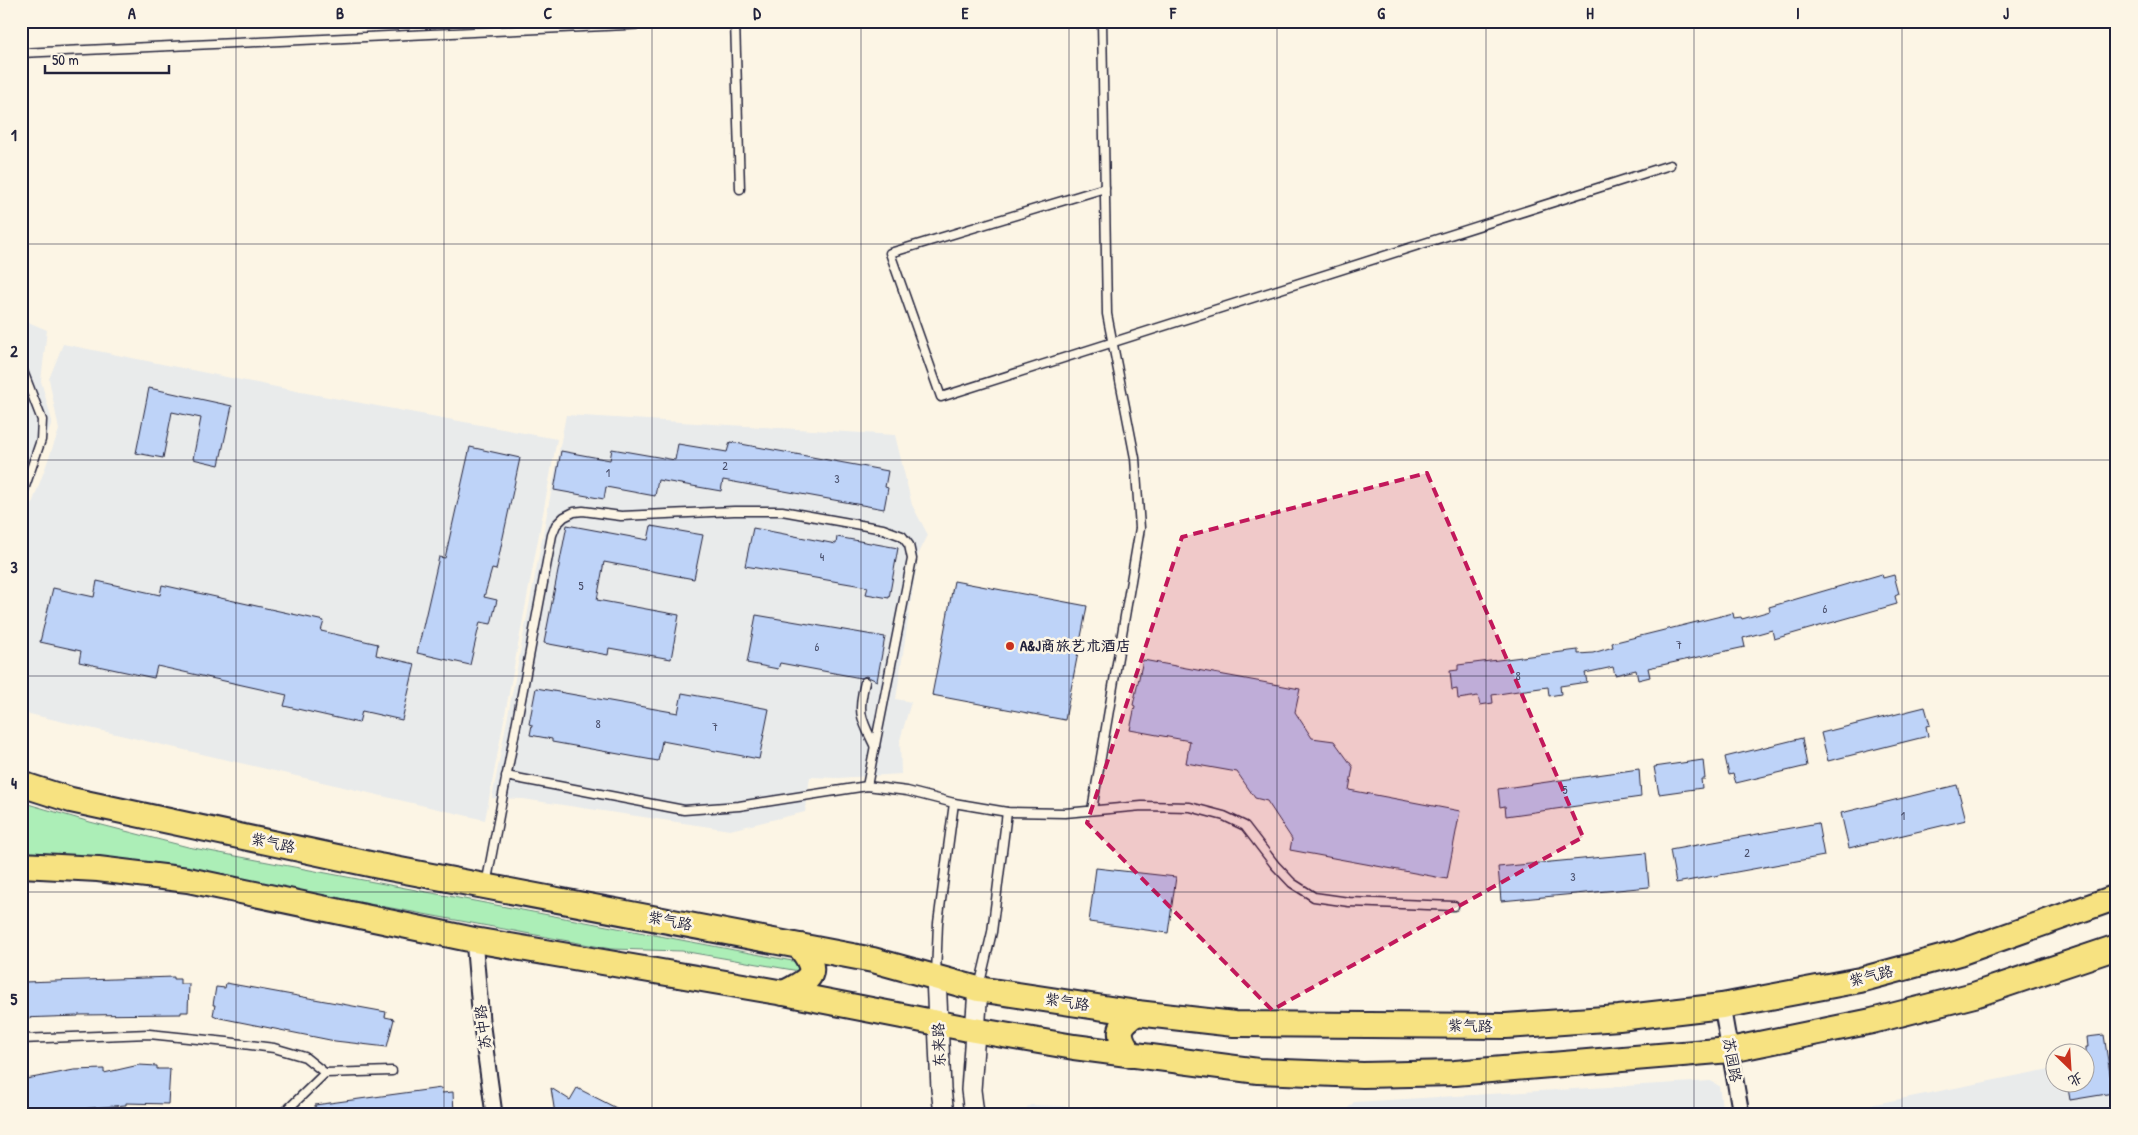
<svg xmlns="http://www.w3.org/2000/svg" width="2138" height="1135" font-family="'Patrick Hand','LXGW WenKai TC',sans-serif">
	<rect width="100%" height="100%" fill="#fcf5e5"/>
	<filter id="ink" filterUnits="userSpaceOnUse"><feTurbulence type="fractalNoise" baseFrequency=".02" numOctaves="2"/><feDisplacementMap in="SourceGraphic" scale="10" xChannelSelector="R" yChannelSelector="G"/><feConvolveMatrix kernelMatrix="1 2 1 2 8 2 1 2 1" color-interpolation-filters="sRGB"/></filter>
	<g filter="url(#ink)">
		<g fill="#e9ebeb">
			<path d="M21 319 47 330 41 381 52 421 21 519Z"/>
			<path d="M63 344 301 392 557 439 485 820 21 712V534L59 430 49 379Z"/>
			<path d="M566 415 895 435 912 505 928 535 918 555 896 699 911 702 900 740 901 774 838 778 810 777 805 812 730 830 523 799 492 798Z"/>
			<path d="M2117 1056V1114H1825L2055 1068 2056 1082H2086V1062Z"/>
			<path d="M1711 1081 1719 1086 1723 1114H1349L1348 1108 1354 1102Z"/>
			<path d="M1031 1105 1275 1114H1025L1027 1107Z"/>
		</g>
		<path fill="#aceeb7" stroke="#678879" d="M21 802 90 822 188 847 803 963 799 971 682 951 611 949 166 866 101 857 21 854Z"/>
		<g fill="#bed3f8" stroke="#22223b">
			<path d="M149 388 232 406 219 465 193 459 201 418 172 412 163 458 136 453Z"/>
			<path d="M730 442 888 471 885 487 888 488 884 509 723 480 721 491 658 480 655 496 606 487 604 499 554 490 561 451 610 460 612 449 675 460 678 444 727 452Z"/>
			<path d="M470 447 520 458 496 570 492 569 484 597 497 600 491 624 480 622 470 665 417 653 439 557 445 558Z"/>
			<path d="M567 525 648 540 651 526 703 535 694 579 604 562 597 600 679 615 671 659 609 648 608 655 544 643Z"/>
			<path d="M753 528 836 544 837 537 898 548 889 598 866 594 868 587 745 566Z"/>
			<path d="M1882 574 1883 578 1894 575 1899 594 1895 596 1897 604 1774 639 1772 630 1743 638 1745 647 1648 668 1650 677 1638 680 1636 670 1615 675 1613 667 1585 673 1587 682 1560 686 1561 694 1549 696 1548 687 1518 691 1492 695 1493 703 1480 705 1478 696 1458 699 1457 689 1452 690 1450 671 1458 670V665L1578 650V654L1593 653 1613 647 1612 643 1733 613 1734 618 1741 617 1742 619 1770 611 1769 607Z"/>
			<path d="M97 581 160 595 162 585 324 621 321 631 378 644 376 655 415 664 402 720 362 711 359 723 284 706 287 695 157 666 154 678 79 662 81 651 40 642 53 588 94 597Z"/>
			<path d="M954 581 1087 606 1065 720 932 695Z"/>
			<path d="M756 615 885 637 877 681 866 676 861 678 780 663 778 669 747 663Z"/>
			<path d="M1143 660 1300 689 1295 712 1312 738 1334 741 1353 767 1349 790 1460 811 1447 879 1290 850 1292 839 1267 801 1255 798 1237 772 1186 763 1190 741 1130 730 1135 706 1133 705Z"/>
			<path d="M536 688 678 713 682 693 769 709 759 759 662 741 658 761 552 742V739L530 735 532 725 529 724Z"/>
			<path d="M1925 707 1930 725 1926 726 1928 736 1828 761 1821 733Z"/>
			<path d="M1802 738 1807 766 1736 783 1733 774 1729 775 1725 757Z"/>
			<path d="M1703 760 1705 779H1701L1702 788 1659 794 1654 767Z"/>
			<path d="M1639 769 1641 797 1506 816 1505 806 1500 807 1498 789Z"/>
			<path d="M1957 785 1966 820 1849 848 1841 813Z"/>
			<path d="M1818 823 1824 856 1676 883 1670 850Z"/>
			<path d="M1646 853 1649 887 1501 901 1498 867Z"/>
			<path d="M1096 868 1176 877 1168 933 1089 922Z"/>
			<path d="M174 977V979H180V984H189L188 1012H181V1014L78 1015V1016L21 1018V983L24 982Z"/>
			<path d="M226 983 386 1012 385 1017 394 1019 387 1047 335 1041 220 1018 213 1015 215 1005H213L216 987 225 988Z"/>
			<path d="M2104 1035 2113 1093 2070 1100 2067 1082H2086V1047H2088L2087 1037Z"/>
			<path d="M139 1065 157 1066V1069H170L168 1104 126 1103V1105L57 1111V1113L21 1114V1080L74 1070 104 1069V1073Z"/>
			<path d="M441 1088 442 1093 453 1092 454 1114H316L315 1105Z"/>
			<path d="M551 1088 570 1100 577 1088 628 1114H555Z"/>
		</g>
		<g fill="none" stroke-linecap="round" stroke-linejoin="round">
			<g stroke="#22223b" stroke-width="11">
				<g id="service">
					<path d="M735 21 740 189"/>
					<path d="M21 53 713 21"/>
					<path d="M1105 188 890 253 941 397 1670 165"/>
					<path d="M21 366 42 420 41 440 21 498"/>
					<path d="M865 682C857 714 861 718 875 747"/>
					<path d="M506 776 684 810 739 806 867 786 907 791 954 803 1007 812 1065 813 1142 806 1190 807 1224 816 1245 826 1275 865 1292 883 1314 897 1349 902 1454 906"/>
					<path d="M1092 810 1140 528 1135 458 1107 314 1102 21"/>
					<path d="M486 885 552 535 556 525 564 517 574 512 583 511 621 516 734 511H782L883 529 902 536 909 545 912 559 867 786"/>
					<path d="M936 975 938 923 954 803"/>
					<path d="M979 987 992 932 1007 812"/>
					<path d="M21 1039 149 1034 227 1042 274 1048 305 1057 325 1073"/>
					<path d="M283 1114 325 1073 392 1071"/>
				</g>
			</g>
			<g stroke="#22223b" stroke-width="19">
				<g id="minor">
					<path d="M474 940 481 1020 494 1114"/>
					<path d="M1722 1006 1741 1114"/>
				</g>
			</g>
			<g stroke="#22223b" stroke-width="22">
				<g id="tertiary">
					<path d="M936 976 941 1089 944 1114"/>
					<path d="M974 1114 971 1090 978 989"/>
				</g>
			</g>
			<g stroke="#22223b" stroke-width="28">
				<g id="primary">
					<path d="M21 784 71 800 379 866 873 960 978 989 1137 1013 1234 1024 1506 1026 1619 1018 1722 1006 1860 980 1959 953 2117 897"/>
					<path d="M21 865 98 869 188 880 474 940 784 993 974 1030 1074 1047 1258 1071 1363 1075 1455 1073 1730 1050 1872 1021 1974 995 2117 947"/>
					<path d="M784 993C812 979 821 973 799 946"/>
					<path d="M1131 1055C1117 1035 1116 1026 1137 1013"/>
				</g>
			</g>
			<use href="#service" stroke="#fcf5e5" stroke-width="8"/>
			<use href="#minor" stroke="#fcf5e5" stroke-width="15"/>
			<use href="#tertiary" stroke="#fcf5e5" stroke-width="19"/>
			<use href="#primary" stroke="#f7e281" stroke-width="24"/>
		</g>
	</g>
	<path fill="#c2185b" fill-opacity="0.2" stroke="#c2185b" stroke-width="4" stroke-dasharray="10 6" stroke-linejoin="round" d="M1427 473 1583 837 1272 1010 1087 823 1182 537Z"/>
	<path fill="none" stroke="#22223b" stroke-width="1" stroke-opacity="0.55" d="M236 21V1114M444 21V1114M652 21V1114M861 21V1114M1069 21V1114M1277 21V1114M1486 21V1114M1694 21V1114M1902 21V1114M21 244H2117M21 460H2117M21 676H2117M21 892H2117"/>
	<circle fill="#c8321e" stroke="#fcf5e5" stroke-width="2" cx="1010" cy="646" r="5"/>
	<g text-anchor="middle" stroke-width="5" stroke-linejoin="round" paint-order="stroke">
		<g font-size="12" fill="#494e6a">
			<text x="725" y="470">2</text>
			<text x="608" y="477">1</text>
			<text x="837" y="483">3</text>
			<text x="822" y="561">4</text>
			<text x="581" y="590">5</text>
			<text x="1825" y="613">6</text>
			<text x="1679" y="649">7</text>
			<text x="817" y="651">6</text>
			<text x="1518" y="680">8</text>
			<text x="598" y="728">8</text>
			<text x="715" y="731">7</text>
			<text x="1565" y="794">5</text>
			<text x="1903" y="820">1</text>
			<text x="1747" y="857">2</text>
			<text x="1573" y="881">3</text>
		</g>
		<g font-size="15" font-weight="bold" fill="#22223b" stroke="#fcf5e5" text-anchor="start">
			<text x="1020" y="651">A&amp;J商旅艺术酒店</text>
		</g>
		<g font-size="15" fill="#22223b" stroke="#fcf5e5">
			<text transform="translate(273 843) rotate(12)" y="5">紫气路</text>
			<text transform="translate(670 921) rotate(11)" y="5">紫气路</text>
			<text transform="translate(1871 976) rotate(-14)" y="5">紫气路</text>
			<text transform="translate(1067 1002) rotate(9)" y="5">紫气路</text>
			<text transform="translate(1470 1026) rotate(1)" y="5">紫气路</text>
			<text transform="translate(483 1027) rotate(-97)" y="5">苏中路</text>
			<text transform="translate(939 1045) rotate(-92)" y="5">东来路</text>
			<text transform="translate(1732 1060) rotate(80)" y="5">苏园路</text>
		</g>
	</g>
	<rect width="2138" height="1135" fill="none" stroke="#fcf5e5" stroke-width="55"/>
	<g transform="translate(2070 1068) rotate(155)"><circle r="24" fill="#fcf5e5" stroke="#a5a1a1"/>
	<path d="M0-4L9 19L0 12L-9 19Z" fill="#c8321e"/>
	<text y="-8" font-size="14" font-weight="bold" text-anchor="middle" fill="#22223b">北</text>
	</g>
	<path d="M45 65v8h124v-8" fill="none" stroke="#22223b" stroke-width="2.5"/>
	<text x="52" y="65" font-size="15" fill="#22223b" stroke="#fcf5e5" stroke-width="4" paint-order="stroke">50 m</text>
	<rect x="28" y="28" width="2082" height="1080" fill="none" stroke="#22223b" stroke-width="2"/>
	<g font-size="16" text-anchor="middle" font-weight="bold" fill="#22223b">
		<text x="132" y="19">A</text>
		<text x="340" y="19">B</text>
		<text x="548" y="19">C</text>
		<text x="757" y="19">D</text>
		<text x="965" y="19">E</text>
		<text x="1173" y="19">F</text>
		<text x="1381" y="19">G</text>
		<text x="1590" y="19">H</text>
		<text x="1798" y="19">I</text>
		<text x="2006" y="19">J</text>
		<text x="14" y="141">1</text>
		<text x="14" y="357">2</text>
		<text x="14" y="573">3</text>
		<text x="14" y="789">4</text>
		<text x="14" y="1005">5</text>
	</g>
</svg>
